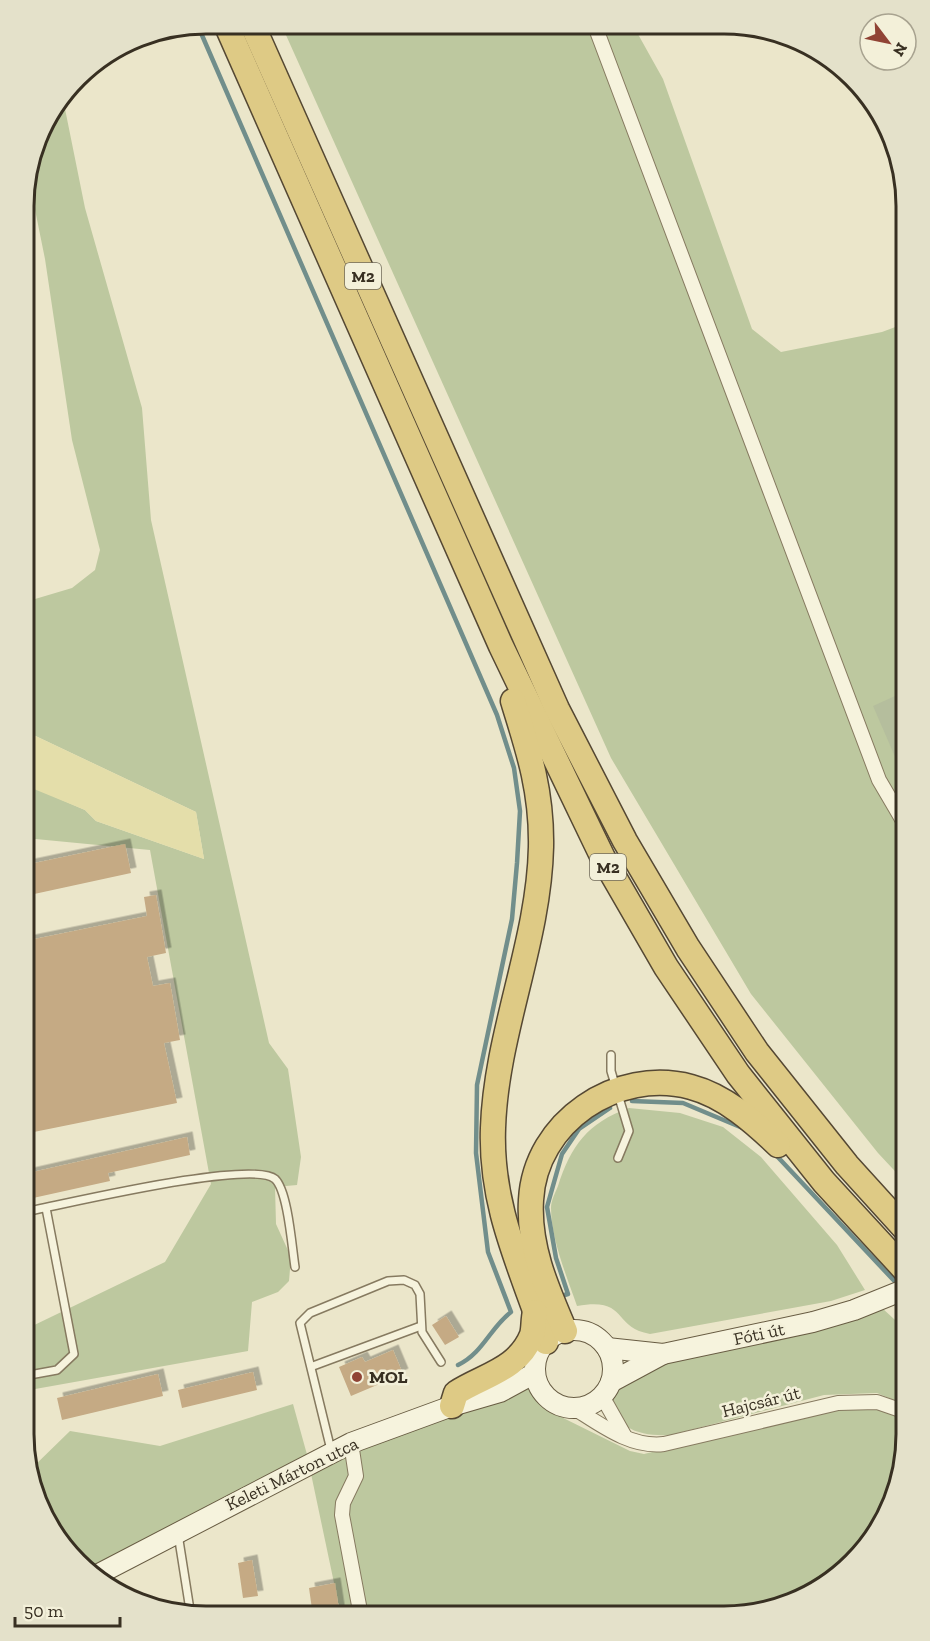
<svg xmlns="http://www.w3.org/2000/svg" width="930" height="1641" font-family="'Zilla Slab',serif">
	<defs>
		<filter id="shadow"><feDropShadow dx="5.5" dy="-5.5" stdDeviation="0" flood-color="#0004"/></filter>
	</defs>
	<rect width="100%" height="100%" fill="#ebe6ca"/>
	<g fill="#bdc89f">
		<path d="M281 24 634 27 663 79 752 329 781 352 882 332 906 323V1183L878 1153 751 994 611 758Z"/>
		<path d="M63 99 85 208 142 408 151 520 269 1043 288 1069 301 1157 297 1185 275 1187 276 1224 291 1257 289 1281 278 1292 252 1302 248 1351 24 1391V1330L165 1262 211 1184 150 850 25 838V784L85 810 96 821 204 859 196 812 25 731V602L72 588 95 570 100 550 72 440 45 259 28 175 43 126Z"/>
		<path d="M629 1108 680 1113 723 1127 761 1157 837 1245 865 1290 831 1301 650 1334C611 1327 629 1297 577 1306 567 1277 551 1239 551 1208 551 1201 555 1193 558 1186 571 1146 587 1123 629 1108Z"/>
		<path d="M882 1308 906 1330V1405L877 1393 824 1395 671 1435C641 1437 609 1429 611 1391L643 1368Z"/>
		<path d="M525 1389H540L547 1410 630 1451 644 1454 829 1409 877 1406 906 1418C906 1492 878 1556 810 1592 801 1597 792 1604 782 1607 764 1613 742 1614 723 1617L341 1616 310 1469 87 1571C59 1542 37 1510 30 1470L70 1431 160 1446 293 1404 311 1469Z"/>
	</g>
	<path fill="#e4deaa" d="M25 731 196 812 204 859 96 821 85 810 29 787 25 784Z"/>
	<path fill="#b5be9d" d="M906 691V782L873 706Z"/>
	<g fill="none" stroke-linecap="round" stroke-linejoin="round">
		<g stroke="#718e8b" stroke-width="4.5">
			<path d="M198 26 497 715 514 768 520 811 517 863 512 919 477 1085 476 1153 488 1252 511 1312C490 1328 483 1353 458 1365"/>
			<path d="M632 1101 683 1103 745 1129"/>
			<path d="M774 1153 900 1287"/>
			<path d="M561 1296 568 1294 556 1258 547 1207 562 1154 579 1129 610 1108"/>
		</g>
	</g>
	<g fill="#c5aa84" filter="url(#shadow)">
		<path d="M125 844 131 873 25 896V865Z"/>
		<path d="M156 895 166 953 147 957 153 986 170 983 180 1040 164 1043 177 1103 24 1134 25 941 147 916 144 897Z"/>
		<path d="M187 1137 190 1155 108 1173 110 1181 24 1200V1174Z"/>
		<path d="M446 1316 459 1337 445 1345 432 1325Z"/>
		<path d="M393 1350 403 1374 351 1396 339 1367 362 1357 365 1362Z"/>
		<path d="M253 1372 257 1390 182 1408 178 1390Z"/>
		<path d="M158 1374 163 1396 62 1420 57 1398Z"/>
		<path d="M252 1560 258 1596 243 1598 238 1563Z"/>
		<path d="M335 1583 340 1616H313L309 1588Z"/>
	</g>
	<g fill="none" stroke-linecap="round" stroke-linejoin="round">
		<g stroke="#867a60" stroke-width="10">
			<g id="service">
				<path d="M611 1055V1071L629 1131 618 1158"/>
				<path d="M24 1212C62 1205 252 1159 275 1179 288 1191 292 1248 295 1267"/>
				<path d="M313 1366 421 1326"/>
				<path d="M24 1376 57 1370 74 1354 46 1208"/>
				<path d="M331 1450 300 1323 310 1313 388 1281 404 1280 415 1285 420 1294 422 1332 441 1362"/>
				<path d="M178 1534 190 1610C206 1616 220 1606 236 1612L237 1616"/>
			</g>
		</g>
		<g stroke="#867a60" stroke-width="16">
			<g id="minor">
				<path d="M595 26 879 780 906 826"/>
				<path d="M602 1396 624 1435"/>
				<path d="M574 1408C601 1425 631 1448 664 1444L838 1403 877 1402 906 1412"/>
				<path d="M351 1443 356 1476 343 1503 342 1515 361 1616"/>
			</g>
		</g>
		<g stroke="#685c43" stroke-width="22">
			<g id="secondary">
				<circle cx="574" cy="1369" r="39"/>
				<path d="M607 1348 663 1354 813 1322 854 1310 906 1289"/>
				<path d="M611 1382 663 1354"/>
				<path d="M93 1577 351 1443 452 1406 500 1392 535 1373"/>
			</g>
		</g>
		<g stroke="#554833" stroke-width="27">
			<g id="trunk">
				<path d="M226 24 501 646 603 858 666 967 738 1074 824 1182 906 1271"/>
				<path d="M252 24 557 709 625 841 688 948 757 1052 847 1165 906 1230"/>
				<path d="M513 701C529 752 542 792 541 847 539 942 496 1033 493 1128 490 1208 522 1269 546 1342"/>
				<path d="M565 1331C547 1289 528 1247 531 1200 535 1122 617 1067 691 1087 725 1096 754 1122 778 1145"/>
				<path d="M452 1406 456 1393C484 1375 518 1370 532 1335 534 1328 533 1320 535 1312"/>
			</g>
		</g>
		<use href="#service" stroke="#f6f3dd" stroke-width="7"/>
		<use href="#minor" stroke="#f6f3dd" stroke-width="14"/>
		<use href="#secondary" stroke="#f6f3dd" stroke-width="20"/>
		<use href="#trunk" stroke="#deca85" stroke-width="24"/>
	</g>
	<circle fill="#904335" stroke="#f3f0d9" stroke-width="2" cx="357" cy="1377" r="6"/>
	<g text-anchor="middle" stroke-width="5" stroke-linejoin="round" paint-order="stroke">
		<g fill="#f3f0d9" stroke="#706a59" stroke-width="1.5">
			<rect x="345" y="263" width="36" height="26" rx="4.5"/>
			<rect x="590" y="854" width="36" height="26" rx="4.5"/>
		</g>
		<g font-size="16" font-weight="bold" fill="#383022">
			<text x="363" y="282">M2</text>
			<text x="608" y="873">M2</text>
		</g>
		<g font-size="18" fill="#383022" stroke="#f3f0d9">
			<text transform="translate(759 1334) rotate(-12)" y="6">Fóti út</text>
			<text transform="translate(761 1402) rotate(-14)" y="6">Hajcsár út</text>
			<text transform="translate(292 1474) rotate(-26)" y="6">Keleti Márton utca</text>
		</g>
		<g font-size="18" font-weight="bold" fill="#383022" stroke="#f3f0d9" text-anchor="start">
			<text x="369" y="1383">MOL</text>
		</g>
	</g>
	<path d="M0 0H930V1641H0ZM206 34H724A172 172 0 0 1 896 206V1434A172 172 0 0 1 724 1606H206A172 172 0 0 1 34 1434V206A172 172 0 0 1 206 34Z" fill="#e4e1ca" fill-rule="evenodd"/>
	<path fill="none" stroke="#383022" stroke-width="3" d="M206 34H724A172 172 0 0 1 896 206V1434A172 172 0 0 1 724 1606H206A172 172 0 0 1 34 1434V206A172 172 0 0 1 206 34Z"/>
	<g transform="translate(888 42) rotate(122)"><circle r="28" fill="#f3f0d9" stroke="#a8a390" stroke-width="1.5"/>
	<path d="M0-4.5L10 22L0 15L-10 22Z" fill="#904335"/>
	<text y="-9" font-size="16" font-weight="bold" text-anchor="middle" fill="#383022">N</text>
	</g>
	<path d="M15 1617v9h105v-9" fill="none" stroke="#383022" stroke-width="3"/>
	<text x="24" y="1617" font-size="18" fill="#383022" stroke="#f3f0d9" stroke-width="4.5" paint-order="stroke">50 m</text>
</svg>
